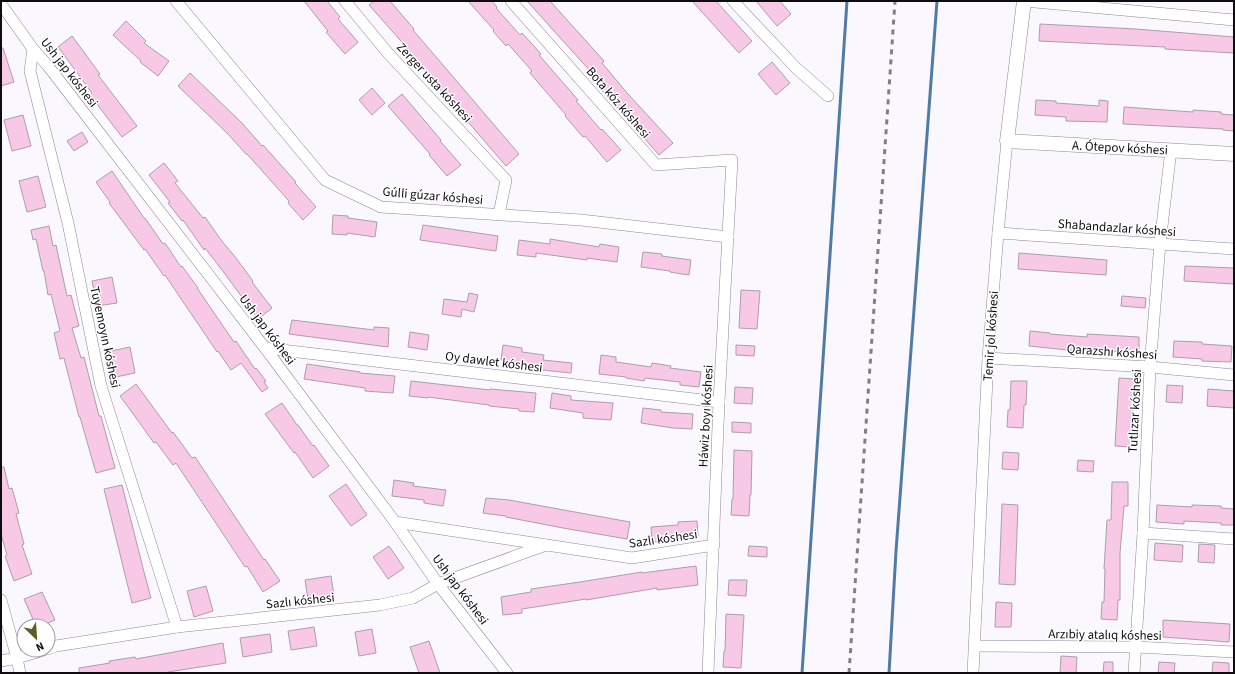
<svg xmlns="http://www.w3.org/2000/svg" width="1235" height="674" font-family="'Source Sans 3',sans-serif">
	<rect width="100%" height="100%" fill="#fbf7fe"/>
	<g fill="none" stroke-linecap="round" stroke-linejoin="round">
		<g stroke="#507ba5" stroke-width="3">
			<path d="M802 673 847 1"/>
			<path d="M889 673 896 551 937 1"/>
		</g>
	</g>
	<g fill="#f7c9e6" stroke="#ae9ea8">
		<path d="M304 1H327L340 17 338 19 358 42 345 54 326 32 328 31Z"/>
		<path d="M374 1H390L414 29 413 30 519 154 506 166 406 50 408 49 369 5Z"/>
		<path d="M468 1H492L497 7 496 8 520 35 522 33 541 54 539 55 578 100 576 101 601 130 602 129 621 150 607 162 585 136 583 137 565 116 566 115 530 73 532 71 508 44 506 46 493 31 494 30Z"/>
		<path d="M527 1H550L604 61 602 63 628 94 673 143 659 155 597 85 600 82Z"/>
		<path d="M692 1H716L752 41 739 53Z"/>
		<path d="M756 1H780L791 14 777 26Z"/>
		<path d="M126 21 146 41 144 43 169 61 158 76 140 62 141 61 113 35Z"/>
		<path d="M1040 24 1136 29 1234 37V53L1165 49V47L1039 41Z"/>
		<path d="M72 36 100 74 98 75 137 126 122 137 90 95 92 93 58 47Z"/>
		<path d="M1 48H3L14 82 1 86Z"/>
		<path d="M772 62 790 83 776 95 758 74Z"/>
		<path d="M190 73 242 123 262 146 263 145 296 182 295 183 316 207 303 220 288 203 289 201 247 154H246L227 133 178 86Z"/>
		<path d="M372 88 385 103 372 115 359 100Z"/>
		<path d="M402 94 441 140 440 141 461 165 447 176 429 155 430 154 388 106Z"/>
		<path d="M1036 100 1056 101V103L1099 106V100L1108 101 1107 122 1066 121V117L1035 115Z"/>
		<path d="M1124 107 1193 112V110L1221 112V114L1234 115V131L1223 130V129L1123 124Z"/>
		<path d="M23 115 31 146 12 151 4 120Z"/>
		<path d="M82 132 88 142 74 151 67 141Z"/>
		<path d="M164 163 178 181 175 183 203 218 205 217 221 240 236 258 253 281 252 282 272 308 258 319 225 274 205 248 204 250 183 220 182 221 168 203 170 202 149 175Z"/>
		<path d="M112 171 144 218H145L163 244 165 243 181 267 182 266 198 288H197L234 342 236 341 255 369 256 368 266 381 264 382 268 388 262 392 241 363 231 370 218 351 217 352 165 275 164 276 145 249 144 250 109 203 110 202 96 182Z"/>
		<path d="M38 176 46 207 27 212 19 181Z"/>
		<path d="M333 215 348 216V218L377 222 375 237 347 233V235L332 234Z"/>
		<path d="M423 225 498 236 496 251 420 240Z"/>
		<path d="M49 226 53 246 56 245 67 296 71 295 79 326 72 328 81 358 84 357 99 416H101L115 468 96 473 80 417H79L64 358 60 359 54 333 60 331 51 294 48 295 44 271H43L36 239 33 240 31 230Z"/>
		<path d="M550 239 599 247 600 244 619 247 617 262 587 258V260L536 253V257L517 255 519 240 550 244Z"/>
		<path d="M643 252 662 254V256L691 260 689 275 670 272V271L641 267Z"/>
		<path d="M1019 253 1107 260 1106 275 1018 269Z"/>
		<path d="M1185 266 1234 268V284L1184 281Z"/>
		<path d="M112 277 117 303 97 306 92 281Z"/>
		<path d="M741 290 760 291 757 329 739 328Z"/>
		<path d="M469 293 478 295 474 312 462 309 461 317 442 314 444 299 467 302Z"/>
		<path d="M1122 296 1146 298 1145 308 1121 306Z"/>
		<path d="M292 320 374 330V327L389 328 388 347 289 334Z"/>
		<path d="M1030 331 1050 333V334L1087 337V334L1139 337V353L1077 349V351L1029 346Z"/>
		<path d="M410 332 429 335 427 350 408 347Z"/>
		<path d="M1174 341 1202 342V344L1232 346 1231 362 1202 361V359L1173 357Z"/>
		<path d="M503 345 522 348V352L544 355 543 360 572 363 571 373 523 368V363L501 360Z"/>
		<path d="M736 345 755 346 754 356 736 355Z"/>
		<path d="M130 347 135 373 116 377 111 351Z"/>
		<path d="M601 355 616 357V362L651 367 652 363 671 366 670 368 701 372 699 387 680 385V382L645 378 644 381 626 378V377L599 374Z"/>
		<path d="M307 364 360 372V373L395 376 393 393 365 391V388L304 379Z"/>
		<path d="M1119 378 1135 379 1130 447 1115 446Z"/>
		<path d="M411 381 490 390V389L536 393 534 412 519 411V409L489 406V405L428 397V398L409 396Z"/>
		<path d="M1011 381H1027L1026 405H1024L1023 428 1007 427 1008 410H1010Z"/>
		<path d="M136 384 172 433 173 432 192 458 195 457 264 560 265 559 280 581 263 592 247 566 245 567 176 463 173 465 156 442 154 443 139 422 120 396Z"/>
		<path d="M1167 385 1183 386 1182 403 1166 402Z"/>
		<path d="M735 387 753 388 752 404 734 403Z"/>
		<path d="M1208 389 1234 391V408L1207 406Z"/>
		<path d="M552 393 571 396V400L613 403 611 420 583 418V413L550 408Z"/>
		<path d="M282 403 297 425H298L313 446 314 445 329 466 313 478 295 452 294 453 265 414Z"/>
		<path d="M643 408 661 410V412L693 414 692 429 673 428 641 423Z"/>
		<path d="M732 422 751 423V433L732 432Z"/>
		<path d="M734 450 752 451 751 495H750L749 516 731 515 732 499H733Z"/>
		<path d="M1003 452 1019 453 1018 470 1002 469Z"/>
		<path d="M1078 460 1094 461 1093 472 1077 471Z"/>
		<path d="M1 467H4L9 489 12 488 19 513 16 514 24 544 22 545 32 574 14 581 5 556 7 555 1 534Z"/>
		<path d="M394 480 414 483 413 486 446 490 443 506 424 503V500L392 496Z"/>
		<path d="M1112 482H1128V506H1124L1120 553V600H1118L1117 620 1101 619 1102 602H1104L1105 569H1104L1107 520H1111Z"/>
		<path d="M346 484 367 515 351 526 329 496Z"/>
		<path d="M122 485 144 572 151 598 132 603 104 489Z"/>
		<path d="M486 498 509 500 630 522 627 539 563 528 506 517V516L483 513Z"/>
		<path d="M1002 504 1018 505 1015 585 999 584Z"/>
		<path d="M1157 505 1192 507V505L1221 506V508L1234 509V525H1221V523L1184 521V524L1156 522Z"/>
		<path d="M697 521 698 536 671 538V541L652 542 651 527 678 525V522Z"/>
		<path d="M1155 543 1183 545 1182 562 1154 560Z"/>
		<path d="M1199 544 1215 545 1214 563 1198 562Z"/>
		<path d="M389 546 404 568 388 579 373 557Z"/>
		<path d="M749 546 767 547V557L748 556Z"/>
		<path d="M696 566 698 585 657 590V588L586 600V599L522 609V613L503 615 501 597 531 592V589L580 582 642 572V573Z"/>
		<path d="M331 576 334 595 308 599 305 580Z"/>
		<path d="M729 580H747L746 596 728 595Z"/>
		<path d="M206 586 213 611 194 617 187 591Z"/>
		<path d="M42 592 55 620 41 626H36L24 599Z"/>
		<path d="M996 602 1012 603 1011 627H995Z"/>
		<path d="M726 614 744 615 741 668 723 667 724 651H725Z"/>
		<path d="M1163 620 1230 624 1229 642 1163 637Z"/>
		<path d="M314 627 317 646 291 650 288 631Z"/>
		<path d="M372 629 376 653 359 656 355 632Z"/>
		<path d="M270 634 272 652 243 657 240 638Z"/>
		<path d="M429 641 440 673H419L410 647Z"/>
		<path d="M223 643 226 663 168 672V673H79V668L110 663 109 661 135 657 136 659Z"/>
		<path d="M1061 656 1077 657 1076 673H1060Z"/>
		<path d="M1104 662H1113V673H1103Z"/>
		<path d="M1159 662 1175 663 1174 673H1158Z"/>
		<path d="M1213 662 1229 663V673H1212Z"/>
	</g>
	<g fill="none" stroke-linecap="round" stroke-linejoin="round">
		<g stroke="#8f8795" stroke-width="12">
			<g id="minor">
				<path d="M176 1 325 180 381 207 581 220 728 237"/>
				<path d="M345 1 387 52 506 180 499 214"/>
				<path d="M511 1 656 165 732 160 719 402 708 673"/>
				<path d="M733 1 796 68 828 96"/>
				<path d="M1024 1 1234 20"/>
				<path d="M1 4 33 49 48 66 265 348 395 522 438 584 507 673"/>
				<path d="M33 49 30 71 68 223 101 386 177 627"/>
				<path d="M998 233 1234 249"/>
				<path d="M265 348 719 402"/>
				<path d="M988 358 1150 367 1234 375"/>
				<path d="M395 522 632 558 714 545"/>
				<path d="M1143 533 1234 539"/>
				<path d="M1 600 17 658 20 673"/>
				<path d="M975 646 1136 647 1234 652"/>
				<path d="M48 649 56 646 177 627 380 605 413 598 438 584 546 545"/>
				<path d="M1 661 17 658 44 650"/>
				<path d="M973 673 988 358 998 233 1007 141"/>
				<path d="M1134 673 1143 533 1150 367 1160 243 1171 150"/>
			</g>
		</g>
		<g stroke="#8f8795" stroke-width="15">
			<path id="tertiary" d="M1024 1 1007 141 1234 154"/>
		</g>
		<use href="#minor" stroke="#fff" stroke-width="11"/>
		<use href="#tertiary" stroke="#fff" stroke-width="14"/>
		<path stroke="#817e84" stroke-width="3" stroke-dasharray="5 5" stroke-linecap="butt" d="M849 673 895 1"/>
	</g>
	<g text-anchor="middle" stroke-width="3" stroke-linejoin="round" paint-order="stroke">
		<g font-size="13" fill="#0e0c11" stroke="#fff">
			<text transform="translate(70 72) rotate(52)" y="5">Ush jap kóshesi</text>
			<text transform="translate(435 82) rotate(47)" y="5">Zerger usta kóshesi</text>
			<text transform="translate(619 102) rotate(49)" y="5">Bota kóz kóshesi</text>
			<text transform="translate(1120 147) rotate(3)" y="5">A. Ótepov kóshesi</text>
			<text transform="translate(433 195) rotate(5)" y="5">Gúlli gúzar kóshesi</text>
			<text transform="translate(1117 227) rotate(4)" y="5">Shabandazlar kóshesi</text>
			<text transform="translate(268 329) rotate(53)" y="5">Ush jap kóshesi</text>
			<text transform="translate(990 336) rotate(-86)" y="5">Temir jol kóshesi</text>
			<text transform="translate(106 337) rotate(78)" y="5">Tuyemoyın kóshesi</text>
			<text transform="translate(1112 351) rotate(4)" y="5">Qarazshı kóshesi</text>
			<text transform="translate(494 361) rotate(7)" y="5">Oy dawlet kóshesi</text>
			<text transform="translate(1134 411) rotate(-87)" y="5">Tutlızar kóshesi</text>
			<text transform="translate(705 416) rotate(-87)" y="5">Háwiz boyı kóshesi</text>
			<text transform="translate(663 538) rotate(-8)" y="5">Sazlı kóshesi</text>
			<text transform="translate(461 589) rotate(53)" y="5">Ush jap kóshesi</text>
			<text transform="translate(300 600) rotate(-6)" y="5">Sazlı kóshesi</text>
			<text transform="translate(1105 634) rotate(1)" y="5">Arzıbiy atalıq kóshesi</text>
		</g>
	</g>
	<rect width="1235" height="674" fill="none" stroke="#0e0c11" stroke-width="4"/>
	<g transform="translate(36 638) rotate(155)"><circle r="19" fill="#ffffff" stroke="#9f9ea0"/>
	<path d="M0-3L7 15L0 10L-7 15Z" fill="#625c29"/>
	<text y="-6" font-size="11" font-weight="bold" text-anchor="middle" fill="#0e0c11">N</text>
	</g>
</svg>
